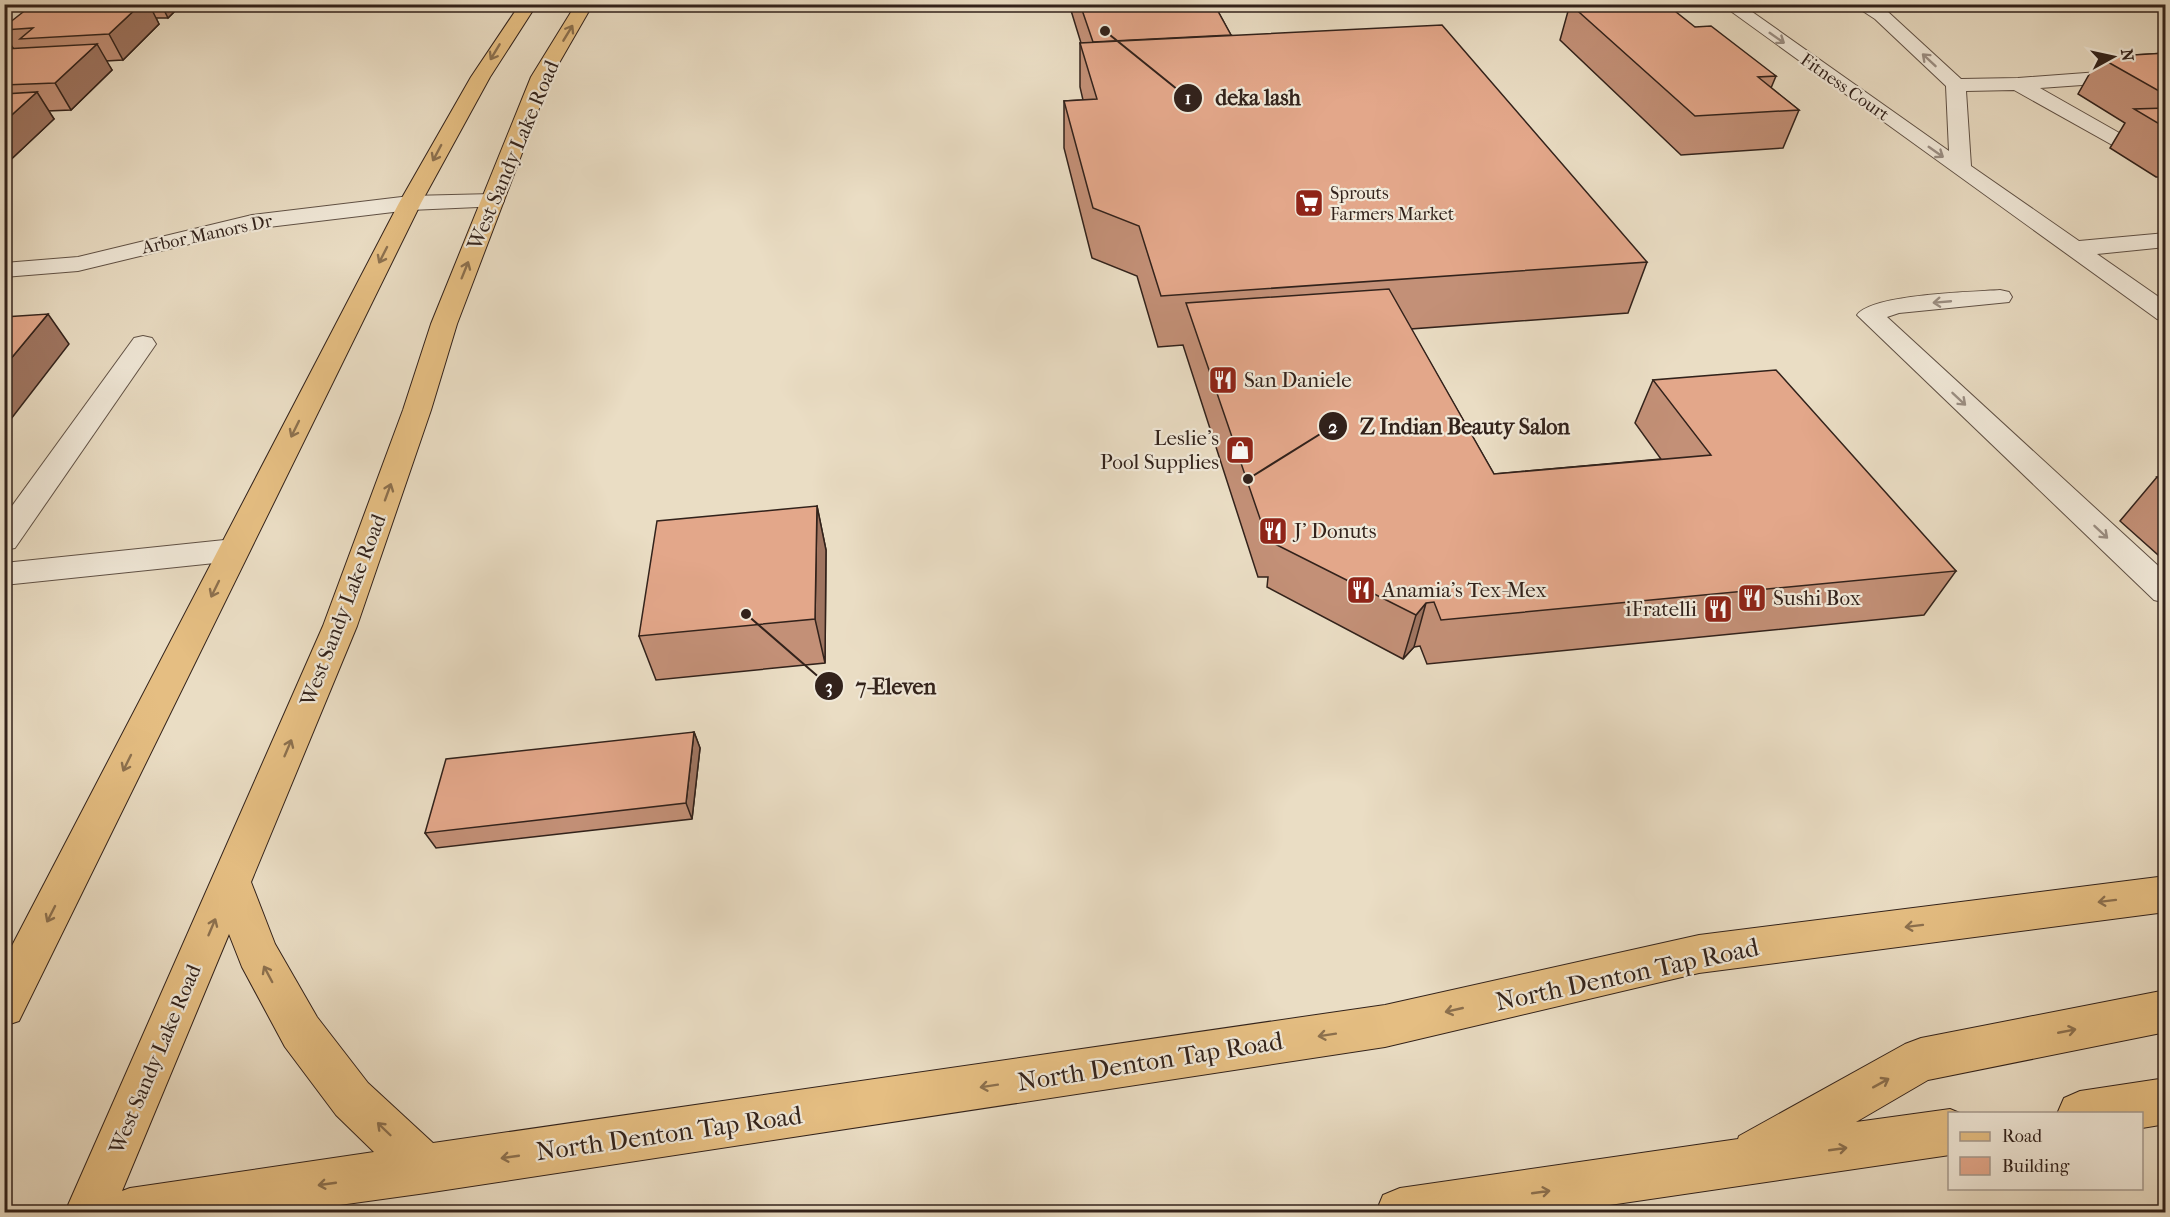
<svg xmlns="http://www.w3.org/2000/svg" width="2170" height="1217" font-family="'IM FELL French Canon',serif">
	<rect width="100%" height="100%" fill="#eaddc4"/>
	<filter id="stains"><feTurbulence type="fractalNoise" baseFrequency=".00333" numOctaves="4"/><feColorMatrix values="0 0 0 0 .2 0 0 0 0 .09 0 0 0 0 .02 0 0 0 .5 -.17"/></filter>
	<radialGradient id="worn" r=".72"><stop offset=".6" stop-color="#630" stop-opacity="0"/><stop offset="1" stop-color="#630" stop-opacity=".3"/></radialGradient>
	<g fill="none" stroke-linecap="round" stroke-linejoin="round">
		<g stroke="#605145" stroke-width="2">
			<g id="minor">
				<path d="M1721 4H1741L1949 151 1946 86 1875 19 1852 4H1874L1887 11 1961 79 2018 78 2166 67V79L2040 88 2137 143 2140 147 2137 151 2130 153 2123 151 2014 90 1966 91 1971 166 2079 241 2166 233V247L2097 254 2166 302V321L2157 319Z"/>
				<path d="M493 194 501 196 504 201 501 206 410 210 252 229 78 271 4 277V263L78 257 252 215 410 196Z"/>
				<path d="M2000 290 2009 292 2012 297 2009 302 1899 313 1887 317 2166 573V603L2154 600 1857 315C1872 294 1972 292 2000 290Z"/>
				<path d="M143 336 152 338 156 344 15 548 4 550V517L134 338Z"/>
				<path d="M234 539 245 542 250 550 245 558 234 561 4 585V563Z"/>
			</g>
		</g>
		<g stroke="#32221b" stroke-width="2">
			<g id="major">
				<path d="M520 4H537L490 77 421 203 19 1021 4 1026V961L399 203 471 77Z"/>
				<path d="M576 4H593L551 77 457 324 431 410 357 626 251 882 275 944 317 1017 368 1083 433 1143 1385 1005 1699 935 2166 876V912L1699 973 1385 1047 426 1193 289 1212H65L323 626 403 410 431 324 531 77ZM229 934 242 967 285 1047 336 1115 374 1152 130 1188 122 1191Z"/>
				<path d="M2166 990V1032L1928 1080 1856 1122 1950 1109 1962 1114H1950V1155L1562 1212H1376L1383 1195 1400 1188 1738 1139 1739 1136 1905 1044 1921 1038Z"/>
				<path d="M2166 1078V1124L2142 1128V1114H2057L2064 1098 2080 1091Z"/>
			</g>
		</g>
		<use href="#minor" fill="#f1e9d9" fill-rule="evenodd"/>
		<use href="#major" fill="#e5be82" fill-rule="evenodd"/>
	</g>
	<g fill="#c39077" stroke="#32221b" stroke-width="1.5">
		<path d="M41 4H182L168 18H156L159 24 123 60 106 61 112 70 71 110 48 111 54 119 4 166V49L13 48 4 35V27Z"/>
		<path d="M1069 4H1214L1231 35 1647 262 1628 313 1411 329 1494 474 1661 459 1635 423 1653 380 1956 571 1924 615 1427 664 1420 646 1414 647 1403 659 1267 587 1268 577H1258L1183 345 1158 347 1137 276 1092 258 1064 148V101L1083 100 1080 87V43H1081Z"/>
		<path d="M1570 4 1695 27 1776 76 1771 88 1799 110 1783 148 1681 155 1560 40Z"/>
		<path d="M2166 53V177H2156L2110 148 2125 123 2078 94 2099 57Z"/>
		<path d="M2166 476V562L2120 521 2157 477Z"/>
		<path d="M817 506 826 550 825 663 656 680 639 636Z"/>
		<path d="M694 732 700 748 692 819 436 848 425 833Z"/>
	</g>
	<g fill="#9f7561" stroke="#32221b" stroke-width="1.5">
		<path d="M141 4H149L159 24 123 60 109 34Z"/>
		<path d="M161 4H182L168 18Z"/>
		<path d="M97 44 112 70 71 110 55 83Z"/>
		<path d="M37 92 54 119 4 166V122Z"/>
		<path d="M4 171 8 176 4 179Z"/>
		<path d="M48 314 69 344 4 428V367Z"/>
		<path d="M817 506 826 550 825 663 815 619Z"/>
		<path d="M1426 603 1414 647 1403 659 1416 615Z"/>
		<path d="M694 732 700 748 692 819 686 803Z"/>
	</g>
	<g fill="#e3a78a" stroke="#32221b" stroke-width="1.5">
		<path d="M41 4H141L109 34 20 39 33 28 4 30V27L32 5Z"/>
		<path d="M1080 4H1214L1231 35 1093 42Z"/>
		<path d="M1570 4H1666L1695 27 1711 26 1776 76 1758 77 1799 110 1695 116Z"/>
		<path d="M1442 25 1647 262 1161 296 1139 226 1093 208 1064 101 1097 99 1080 43Z"/>
		<path d="M97 44 55 83 4 85V49Z"/>
		<path d="M2166 53V95L2099 57Z"/>
		<path d="M37 92 4 122V94Z"/>
		<path d="M2166 108V128L2134 109Z"/>
		<path d="M1389 289 1494 474 1711 455 1653 380 1776 370 1956 571 1441 620 1434 602 1426 603 1416 615 1273 543 1285 532 1265 533 1186 303Z"/>
		<path d="M48 314 4 367V317Z"/>
		<path d="M2166 476V484L2157 477Z"/>
		<path d="M817 506 815 619 639 636 657 521Z"/>
		<path d="M694 732 686 803 425 833 446 759Z"/>
	</g>
	<defs><path id="oneway-shaft" d="M-6 0H5M1.5-3L5.5 0L1.5 3" fill="none" stroke-width="1.6" stroke-linecap="round" stroke-linejoin="round" transform="scale(1.5)"/></defs>
	<g stroke="#8c704e">
		<use href="#oneway-shaft" transform="translate(568 33) rotate(-59)"/>
		<use href="#oneway-shaft" transform="translate(495 52) rotate(121)"/>
		<use href="#oneway-shaft" transform="translate(437 153) rotate(118)"/>
		<use href="#oneway-shaft" transform="translate(383 255) rotate(117)"/>
		<use href="#oneway-shaft" transform="translate(465 270) rotate(-68)"/>
		<use href="#oneway-shaft" transform="translate(295 429) rotate(116)"/>
		<use href="#oneway-shaft" transform="translate(388 492) rotate(-70)"/>
		<use href="#oneway-shaft" transform="translate(215 589) rotate(116)"/>
		<use href="#oneway-shaft" transform="translate(288 748) rotate(-67)"/>
		<use href="#oneway-shaft" transform="translate(127 763) rotate(116)"/>
		<use href="#oneway-shaft" transform="translate(2107 901) rotate(173)"/>
		<use href="#oneway-shaft" transform="translate(51 914) rotate(117)"/>
		<use href="#oneway-shaft" transform="translate(1914 926) rotate(173)"/>
		<use href="#oneway-shaft" transform="translate(212 927) rotate(-67)"/>
		<use href="#oneway-shaft" transform="translate(268 974) rotate(-118)"/>
		<use href="#oneway-shaft" transform="translate(1454 1010) rotate(167)"/>
		<use href="#oneway-shaft" transform="translate(2067 1031) rotate(-11)"/>
		<use href="#oneway-shaft" transform="translate(1327 1035) rotate(171)"/>
		<use href="#oneway-shaft" transform="translate(1881 1083) rotate(-29)"/>
		<use href="#oneway-shaft" transform="translate(989 1086) rotate(171)"/>
		<use href="#oneway-shaft" transform="translate(384 1129) rotate(-136)"/>
		<use href="#oneway-shaft" transform="translate(1838 1149) rotate(-8)"/>
		<use href="#oneway-shaft" transform="translate(510 1157) rotate(172)"/>
		<use href="#oneway-shaft" transform="translate(327 1184) rotate(172)"/>
		<use href="#oneway-shaft" transform="translate(1541 1192) rotate(-8)"/>
	</g>
	<g stroke="#9b8f84">
		<use href="#oneway-shaft" transform="translate(1777 38) rotate(35)"/>
		<use href="#oneway-shaft" transform="translate(1929 60) rotate(-137)"/>
		<use href="#oneway-shaft" transform="translate(1936 152) rotate(35)"/>
		<use href="#oneway-shaft" transform="translate(1942 302) rotate(175)"/>
		<use href="#oneway-shaft" transform="translate(1959 399) rotate(43)"/>
		<use href="#oneway-shaft" transform="translate(2101 532) rotate(43)"/>
	</g>
	<defs>
		<g id="supermarket-square" transform="scale(1.5)"><rect x="-9" y="-9" width="18" height="18" rx="4" fill="#8f2418" stroke="#f1e9d9"/><path d="M-6-5.5h2.5l.6 2H6L4.5 2H-2.5L-4.4-4H-6ZM-1.5 3.2a1.3 1.3 0 1 0 .1 0ZM3 3.2a1.3 1.3 0 1 0 .1 0Z" fill="#fff"/></g>
		<g id="restaurant-square" transform="scale(1.5)"><rect x="-9" y="-9" width="18" height="18" rx="4" fill="#8f2418" stroke="#f1e9d9"/><path d="M-5-6h1v4h1v-4h1v4h1v-4h1v5L-1.5 .5V6h-2V.5L-5-1ZM5-6V6H3V1.5H1.5Q1.5-4 5-6Z" fill="#fff"/></g>
		<g id="shop-square" transform="scale(1.5)"><rect x="-9" y="-9" width="18" height="18" rx="4" fill="#8f2418" stroke="#f1e9d9"/><path d="M-5-2.5h2.3a2.7 3.5 0 0 1 5.4 0H5L5.5 6h-11ZM-1.5-2.5h3a1.5 2.3 0 0 0-3 0Z" fill="#fff"/></g>
	</defs>
	<g fill-rule="evenodd">
		<use href="#supermarket-square" x="1309" y="203"/>
		<use href="#restaurant-square" x="1223" y="380"/>
		<use href="#shop-square" x="1240" y="450"/>
		<use href="#restaurant-square" x="1273" y="531"/>
		<use href="#restaurant-square" x="1361" y="590"/>
		<use href="#restaurant-square" x="1752" y="598"/>
		<use href="#restaurant-square" x="1718" y="609"/>
	</g>
	<g text-anchor="middle" stroke-width="4.5" stroke-linejoin="round" paint-order="stroke">
		<g font-size="18" fill="#32221b" stroke="#f1e9d9">
			<text transform="translate(1845 87) rotate(35)" y="6">Fitness Court</text>
			<text transform="translate(207 234) rotate(-12)" y="6">Arbor Manors Dr</text>
		</g>
		<g font-size="18" fill="#32221b" stroke="#f1e9d9" text-anchor="start">
			<text x="1330" y="199">Sprouts<tspan x="1330" dy="21">Farmers Market</tspan></text>
		</g>
		<g font-size="21" fill="#32221b" stroke="#f1e9d9">
			<text transform="translate(513 155) rotate(-67)" y="7">West Sandy Lake Road</text>
			<text transform="translate(343 610) rotate(-69)" y="7">West Sandy Lake Road</text>
			<text transform="translate(155 1059) rotate(-67)" y="7">West Sandy Lake Road</text>
		</g>
		<g font-size="21" fill="#32221b" stroke="#f1e9d9" text-anchor="start">
			<text x="1244" y="387">San Daniele</text>
			<text x="1219" y="445" text-anchor="end">Leslie's<tspan x="1219" dy="24">Pool Supplies</tspan></text>
			<text x="1294" y="538">J' Donuts</text>
			<text x="1382" y="597">Anamia's Tex-Mex</text>
			<text x="1773" y="605">Sushi Box</text>
			<text x="1697" y="616" text-anchor="end">iFratelli</text>
		</g>
		<g font-size="26" fill="#32221b" stroke="#f1e9d9">
			<text transform="translate(1627 974) rotate(-12)" y="9">North Denton Tap Road</text>
			<text transform="translate(1150 1061) rotate(-9)" y="9">North Denton Tap Road</text>
			<text transform="translate(669 1133) rotate(-8)" y="9">North Denton Tap Road</text>
		</g>
	</g>
	<path fill="none" stroke="#32221b" stroke-width="2" d="M1105 31L1188 98M1248 479L1333 426M746 614L829 686"/>
	<g fill="#32221b" stroke="#f1e9d9" stroke-width="2">
		<circle cx="1105" cy="31" r="6"/>
		<circle cx="1248" cy="479" r="6"/>
		<circle cx="746" cy="614" r="6"/>
		<circle cx="1188" cy="98" r="15"/>
		<circle cx="1333" cy="426" r="15"/>
		<circle cx="829" cy="686" r="15"/>
	</g>
	<g font-size="18" text-anchor="middle" font-weight="bold" fill="#fff">
		<text x="1188" y="104">1</text>
		<text x="1333" y="433">2</text>
		<text x="829" y="693">3</text>
	</g>
	<g font-size="22" text-anchor="middle" font-weight="bold" fill="#32221b" stroke="#f1e9d9" stroke-width="4.5" stroke-linejoin="round" paint-order="stroke">
		<text x="1258" y="105">deka lash</text>
		<text x="1465" y="434">Z Indian Beauty Salon</text>
		<text x="896" y="694">7-Eleven</text>
	</g>
	<rect width="2170" height="1217" fill="none" stroke="#eaddc4" stroke-width="24"/>
	<rect x="6" y="6" width="2158" height="1205" fill="none" stroke="#32221b" stroke-width="3"/>
	<rect x="12" y="12" width="2146" height="1193" fill="none" stroke="#32221b" stroke-width="1.5"/>
	<rect x="1948" y="1112" width="195" height="78" fill="#f1e9d9" stroke="#a5998d" stroke-width="1.5"/>
	<rect x="1960" y="1132" width="30" height="9" fill="#e5be82" stroke="#a5998d" stroke-width="1.5"/>
	<text x="2002" y="1142" font-size="18" fill="#32221b">Road</text>
	<rect x="1960" y="1157" width="30" height="18" fill="#e3a78a" stroke="#a5998d" stroke-width="1.5"/>
	<text x="2002" y="1172" font-size="18" fill="#32221b">Building</text>
	<g transform="translate(2113 57) rotate(82)" stroke="#f1e9d9" stroke-width="4.5" paint-order="stroke">
	<path d="M0-4.5L10 22L0 15L-10 22Z" fill="#32221b"/>
	<text y="-9" font-size="16" font-weight="bold" text-anchor="middle" fill="#32221b">N</text>
	</g>
	<rect width="100%" height="100%" filter="url(#stains)"/>
	<rect width="100%" height="100%" fill="url(#worn)"/>
</svg>
